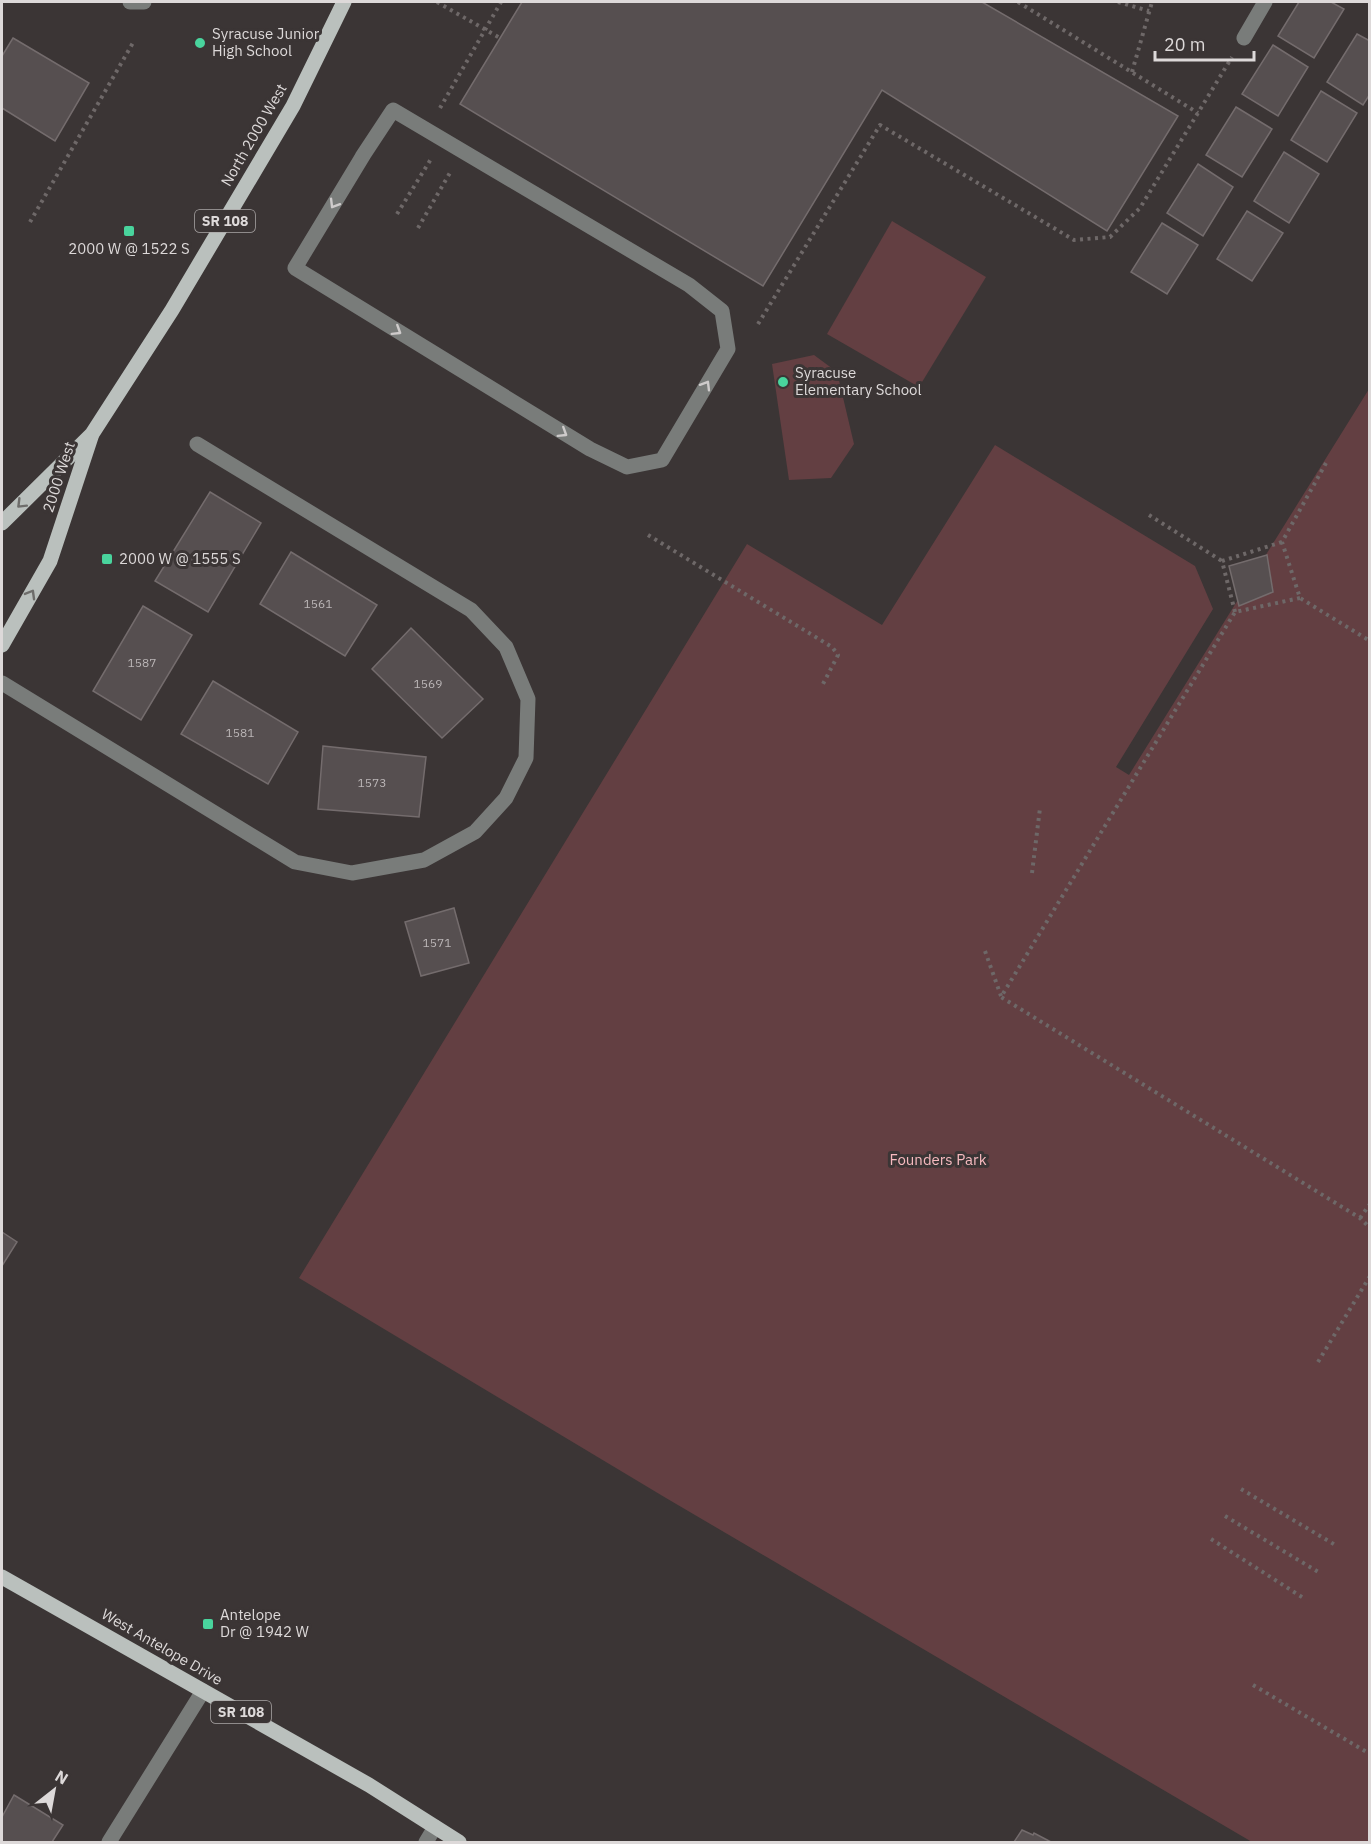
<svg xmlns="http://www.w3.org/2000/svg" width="1371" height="1844" font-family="'IBM Plex Sans',sans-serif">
	<rect width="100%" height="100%" fill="#3b3535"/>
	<g fill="#633f42">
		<path d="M892 221 986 277 919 387 827 334Z"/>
		<path d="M814 355 837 372 854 444 831 478 789 480 772 364Z"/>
		<path d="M1369 389V1842H1252L666 1498 299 1278 747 544 882 625 995 445 1195 566 1213 609 1116 767 1129 775Z"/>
	</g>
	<g fill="#564f50" stroke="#746c6d" stroke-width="1.5">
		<path d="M522 2H982L1178 116 1107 231 882 90 763 286 460 104Z"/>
		<path d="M1299 2H1331L1344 9 1314 58 1278 36Z"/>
		<path d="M1357 34 1370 41V94L1363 105 1327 82Z"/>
		<path d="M13 38 89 83 55 141 2 108V56Z"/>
		<path d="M1273 45 1308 67 1278 116 1242 94Z"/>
		<path d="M1321 91 1357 113 1327 162 1291 140Z"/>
		<path d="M1236 107 1272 129 1242 177 1206 155Z"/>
		<path d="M1284 152 1319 174 1289 223 1254 201Z"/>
		<path d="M1198 164 1233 187 1203 236 1167 213Z"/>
		<path d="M1247 211 1283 233 1252 281 1217 259Z"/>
		<path d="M1162 223 1198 245 1167 294 1131 272Z"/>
		<path d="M210 492 261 523 208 612 155 581Z"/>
		<path d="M291 552 377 605 345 656 260 604Z"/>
		<path d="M1267 555 1273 592 1239 606 1229 566Z"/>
		<path d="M143 606 192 635 141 720 93 691Z"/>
		<path d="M411 628 483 699 442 738 372 669Z"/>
		<path d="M213 681 298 732 268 784 181 734Z"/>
		<path d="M323 746 426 757 419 817 318 809Z"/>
		<path d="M454 908 469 963 421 976 405 922Z"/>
		<path d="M2 1232 17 1242 2 1266Z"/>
		<path d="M14 1795 63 1825 52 1842H2V1817Z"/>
		<path d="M1022 1830 1033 1835 1034 1833 1051 1842H1014Z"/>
	</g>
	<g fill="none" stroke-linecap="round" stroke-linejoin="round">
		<g stroke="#6e6868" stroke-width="4" stroke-dasharray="3 4.5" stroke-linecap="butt">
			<path d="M437 2 500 38"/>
			<path d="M1018 2 1198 113"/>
			<path d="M1118 2 1149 11"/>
			<path d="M1132 72 1152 2"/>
			<path d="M440 108 501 2"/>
			<path d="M397 214 431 159"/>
			<path d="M30 222 134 41"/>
			<path d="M418 228 451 171"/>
			<path d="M758 324 880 125 1074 240 1110 237 1140 208 1232 57"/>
			<path d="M1326 463 1282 542 1300 598 1370 641"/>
			<path d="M1149 515 1222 561"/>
			<path d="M648 535 832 647 838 655 823 684"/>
			<path d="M1300 598 1235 612 1001 997 1360 1218 1370 1228"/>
			<path d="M1235 612 1222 561 1282 542"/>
			<path d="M1032 873 1040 808"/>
			<path d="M985 951 1001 996"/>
			<path d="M1360 1218 1370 1204"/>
			<path d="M1318 1362 1370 1276"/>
			<path d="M1241 1489 1337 1546"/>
			<path d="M1225 1516 1320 1573"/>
			<path d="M1211 1539 1305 1599"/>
			<path d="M1253 1685 1370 1754"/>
		</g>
		<g stroke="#797c7a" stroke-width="15">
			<path d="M130 2H144"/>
			<path d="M1244 38 1265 2"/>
			<path d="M362 157 393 110 689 285 722 311 728 349 662 460 627 467 590 449 295 268 364 154"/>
			<path d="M2 683 295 862 352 873 424 860 475 832 506 798 526 758 528 699 506 647 471 610 197 444"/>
			<path d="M109 1842 203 1691"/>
			<path d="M426 1842 435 1827"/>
		</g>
		<g stroke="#bac0bd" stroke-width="15">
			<path d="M2 523 92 434 172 310 293 106 344 2"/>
			<path d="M2 645 50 561 91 437"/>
			<path d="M2 1577 369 1785 459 1842"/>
		</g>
	</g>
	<defs><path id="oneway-chevron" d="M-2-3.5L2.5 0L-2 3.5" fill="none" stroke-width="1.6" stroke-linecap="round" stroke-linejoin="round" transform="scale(1.5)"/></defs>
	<g stroke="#cecbcb">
		<use href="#oneway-chevron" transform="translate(334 204) rotate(121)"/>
		<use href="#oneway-chevron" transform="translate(397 331) rotate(32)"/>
		<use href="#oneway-chevron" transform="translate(706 385) rotate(-59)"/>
		<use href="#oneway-chevron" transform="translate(563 433) rotate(32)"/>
	</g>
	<g stroke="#6e6d6b">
		<use href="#oneway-chevron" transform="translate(21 504) rotate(135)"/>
		<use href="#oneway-chevron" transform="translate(31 594) rotate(-60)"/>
	</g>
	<g fill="#49d49d" stroke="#3b3535" stroke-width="2">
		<circle cx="200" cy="43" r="6"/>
		<rect x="123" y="225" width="12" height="12" rx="3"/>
		<circle cx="783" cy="382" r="6"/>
		<rect x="101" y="553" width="12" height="12" rx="3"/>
		<rect x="202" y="1618" width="12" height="12" rx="3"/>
	</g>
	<g text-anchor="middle" stroke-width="6" stroke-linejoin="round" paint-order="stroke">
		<g font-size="12" fill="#bbb6b7">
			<text x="318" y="608">1561</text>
			<text x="142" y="667">1587</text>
			<text x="428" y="688">1569</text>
			<text x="240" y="737">1581</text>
			<text x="372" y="787">1573</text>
			<text x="437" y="947">1571</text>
		</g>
		<g fill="#3b3535" stroke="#aca8a8" stroke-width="1.5">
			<rect x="195" y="210" width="60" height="22" rx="4.5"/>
			<rect x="211" y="1701" width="60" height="22" rx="4.5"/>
		</g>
		<g font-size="14" font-weight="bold" fill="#ddd9d9">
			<text x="225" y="226">SR 108</text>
			<text x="241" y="1717">SR 108</text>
		</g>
		<g font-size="15" fill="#ddd9d9" stroke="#3b3535" text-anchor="start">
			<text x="212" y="39">Syracuse Junior<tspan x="212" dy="17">High School</tspan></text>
			<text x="129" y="254" text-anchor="middle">2000 W @ 1522 S</text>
			<text x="795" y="378">Syracuse<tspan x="795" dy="17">Elementary School</tspan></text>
			<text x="119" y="564">2000 W @ 1555 S</text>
			<text x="220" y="1620">Antelope<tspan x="220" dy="17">Dr @ 1942 W</tspan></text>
		</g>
		<g font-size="15" fill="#ddd9d9" stroke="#3b3535">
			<text transform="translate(254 135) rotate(-60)" y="5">North 2000 West</text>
			<text transform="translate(59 477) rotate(-72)" y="5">2000 West</text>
			<text transform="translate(162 1647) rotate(30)" y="5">West Antelope Drive</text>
		</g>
		<g font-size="15" fill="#f7babf" stroke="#3b3535">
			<text x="938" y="1165">Founders Park</text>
		</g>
	</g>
	<rect width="1371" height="1844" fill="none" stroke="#ddd9d9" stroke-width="6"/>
	<g transform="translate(54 1790) rotate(31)" stroke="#3b3535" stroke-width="4.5" paint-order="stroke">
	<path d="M0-4.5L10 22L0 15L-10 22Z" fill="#ddd9d9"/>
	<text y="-9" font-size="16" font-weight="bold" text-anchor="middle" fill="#ddd9d9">N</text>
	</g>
	<path d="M1155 51v9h99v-9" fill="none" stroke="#ddd9d9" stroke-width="3"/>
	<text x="1164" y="51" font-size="18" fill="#ddd9d9" stroke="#3b3535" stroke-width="4.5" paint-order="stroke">20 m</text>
</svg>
